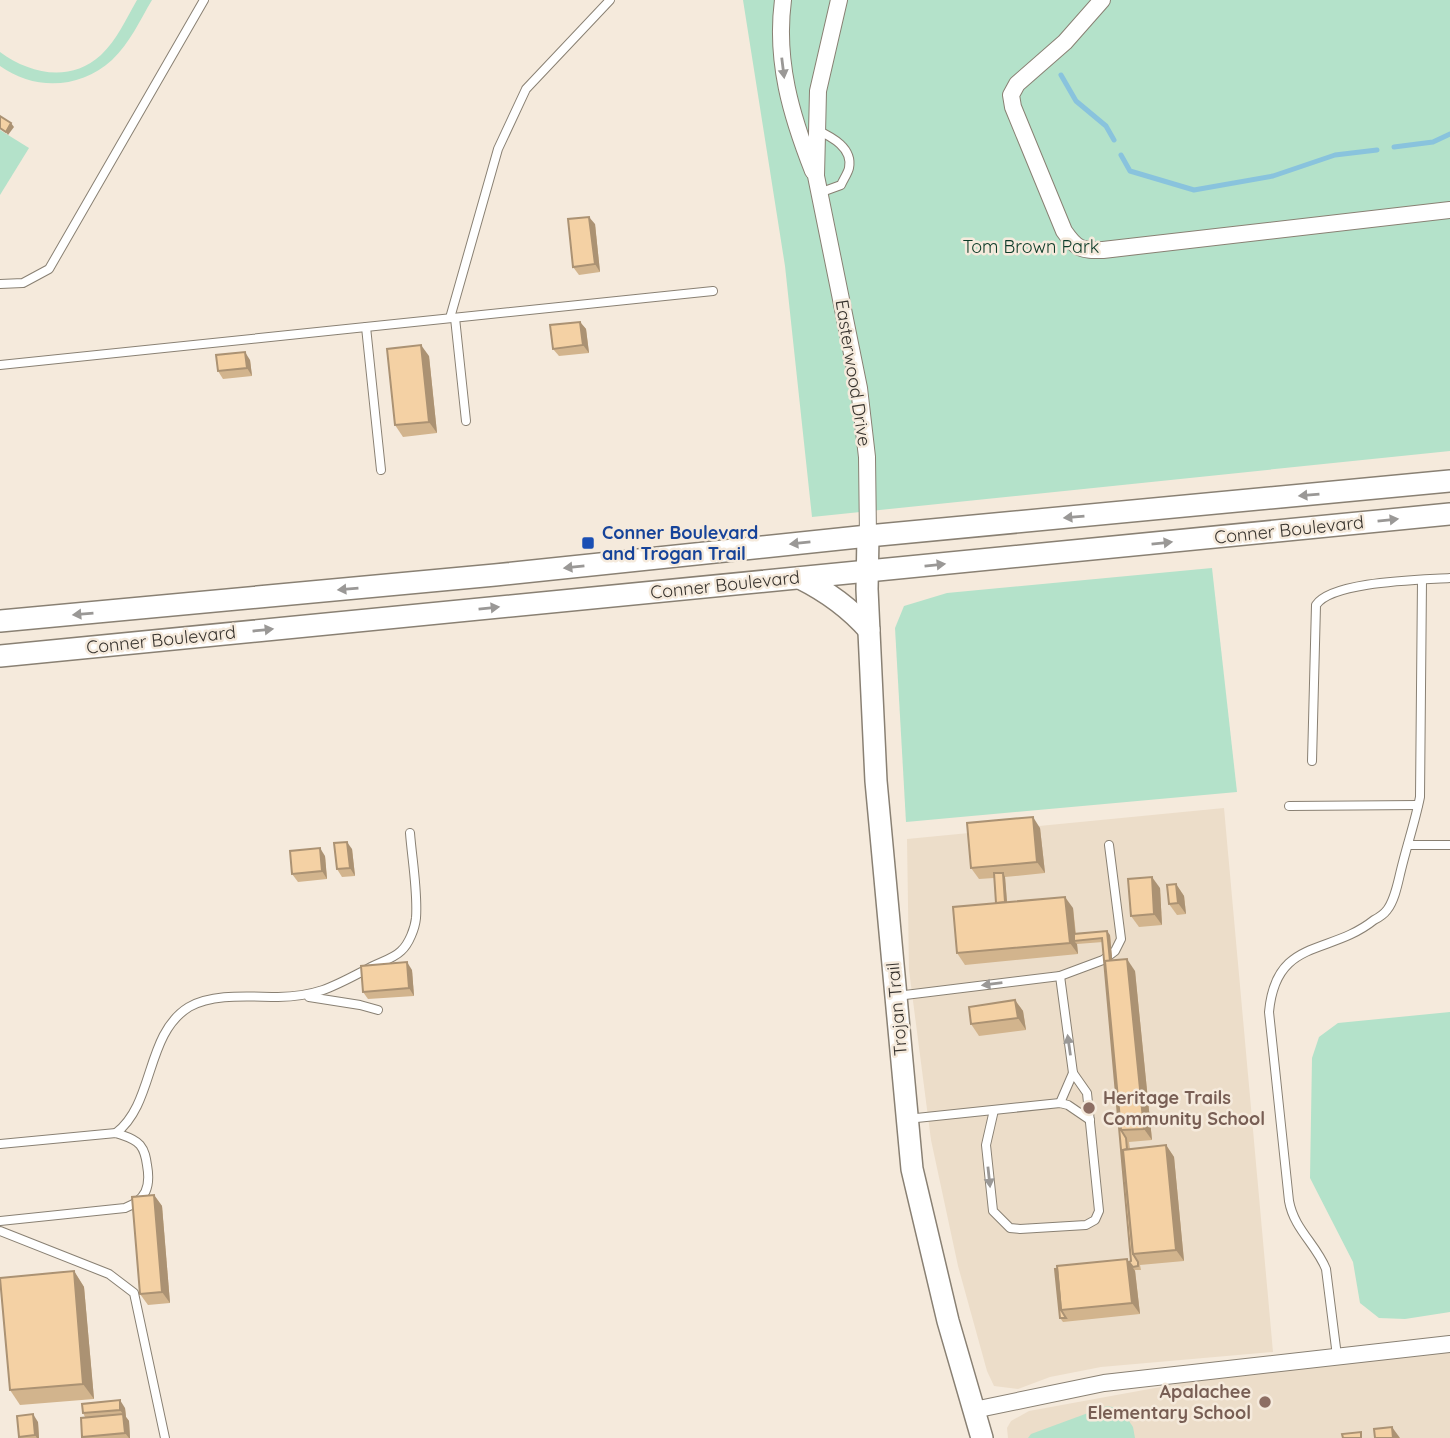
<svg xmlns="http://www.w3.org/2000/svg" width="1450" height="1438" font-family="Quicksand,sans-serif">
	<rect width="100%" height="100%" fill="#f5eadc"/>
	<g fill="#ecddc9">
		<path d="M1224 808 1273 1352 1101 1367 1050 1377 1018 1389 994 1386 987 1371 958 1266 931 1140 909 970 907 839Z"/>
		<path d="M1450 1352V1438H1008L1007 1428 1011 1421 1029 1411 1215 1377Z"/>
	</g>
	<g fill="#b4e2ca">
		<path d="M137 0H152C140 20 130 43 112 60 80 89 35 91 0 66V52C30 74 70 83 101 55 117 40 126 19 137 0Z"/>
		<path d="M743 0H1450V451L812 517 785 266Z"/>
		<path d="M0 130 29 148 0 195Z"/>
		<path d="M1212 568 1237 792 906 822 895 628 904 606 947 593Z"/>
		<path d="M1450 1012V1312L1405 1319 1379 1318 1360 1303 1353 1262 1310 1178 1312 1058 1319 1037 1338 1023Z"/>
		<path d="M1107 1406 1121 1409 1133 1427 1135 1438H1028L1031 1434Z"/>
	</g>
	<g fill="none" stroke-linecap="round" stroke-linejoin="round">
		<g stroke="#89c3dd" stroke-width="5">
			<path d="M1061 75 1076 101 1106 126 1114 140"/>
			<path d="M1394 147 1433 142 1450 134"/>
			<path d="M1121 155 1130 171 1194 190 1273 176 1335 155 1377 150"/>
		</g>
		<g stroke="#898073" stroke-width="10">
			<g id="lane">
				<path d="M817 130C832 137 853 148 849 168 848 173 843 180 841 185L819 193"/>
				<path d="M0 284 23 283 49 269 204 0"/>
				<path d="M450 318 498 149 526 89 610 0"/>
				<path d="M455 318 466 421"/>
				<path d="M366 327 381 470"/>
				<path d="M0 365 713 291"/>
				<path d="M1312 761 1316 605C1332 581 1421 580 1450 578"/>
				<path d="M1289 806 1418 805"/>
				<path d="M1408 845H1450"/>
				<path d="M897 996 1060 976 1103 960 1115 951 1121 939 1109 845"/>
				<path d="M309 997 360 1005 378 1010"/>
				<path d="M1060 1103 1073 1073"/>
				<path d="M994 1110 986 1145 993 1211 1010 1228 1020 1229 1086 1225 1095 1220 1099 1211 1087 1093 1073 1073 1060 976"/>
				<path d="M907 1119 1060 1103 1068 1105 1090 1120"/>
				<path d="M116 1133C155 1103 145 1034 189 1007 214 993 250 997 278 997 321 996 336 985 373 966 381 962 394 958 401 951 409 944 415 928 416 918 418 892 412 859 410 833"/>
				<path d="M0 1144 116 1133C124 1136 134 1138 140 1145 145 1151 146 1158 147 1165 151 1187 146 1200 125 1208L0 1221"/>
				<path d="M0 1231 109 1274 134 1293 165 1438"/>
				<path d="M1337 1356 1326 1269C1316 1244 1294 1229 1289 1201L1269 1012C1276 937 1329 956 1374 920 1378 918 1384 914 1387 910 1395 900 1398 882 1401 870 1407 845 1415 822 1420 797L1422 580"/>
			</g>
		</g>
		<g stroke="#898073" stroke-width="18">
			<g id="street">
				<path d="M783 0C775 61 791 115 813 171"/>
				<path d="M839 0 818 91 816 176 859 388 867 457 868 536"/>
				<path d="M1102 0 1065 42 1017 84 1011 95 1013 107 1064 231C1077 250 1081 250 1103 250L1450 210"/>
				<path d="M974 1410 1104 1383 1450 1344"/>
			</g>
		</g>
		<g stroke="#898073" stroke-width="24">
			<g id="secondary">
				<path d="M868 536 867 589 876 781 912 1169 948 1321 982 1438"/>
				<path d="M800 578C828 592 849 607 869 630"/>
				<path d="M0 621 495 575 868 536 1450 481"/>
				<path d="M0 656 1450 514"/>
			</g>
		</g>
		<use href="#lane" stroke="#fff" stroke-width="8"/>
		<use href="#street" stroke="#fff" stroke-width="16"/>
		<use href="#secondary" stroke="#fff" stroke-width="21"/>
	</g>
	<g fill="#d2b48d">
		<path d="M595 224 600 272 579 275 573 267Z"/>
		<path d="M580 322 586 329 589 353 559 356 553 349Z"/>
		<path d="M429 356 437 433 403 437 395 425Z"/>
		<path d="M250 360 252 376 223 379 218 371Z"/>
		<path d="M1040 828 1045 873 1005 877 1007 902 1073 908 1076 934 1110 935 1112 961 1135 971 1152 1140 1129 1142 1130 1149 1166 1145 1174 1157 1184 1261 1140 1265 1141 1270H1135L1140 1314 1063 1322 1060 1318 1055 1269 1127 1259 1129 1262 1131 1261 1103 942 1077 944 1078 954 965 965 957 953 996 903 994 878 979 879 971 868Z"/>
		<path d="M352 849 355 876 342 877 337 869Z"/>
		<path d="M325 856 327 879 298 882 292 874Z"/>
		<path d="M1176 884 1184 896 1186 914 1177 915 1169 904Z"/>
		<path d="M1160 888 1162 925 1139 927 1131 916Z"/>
		<path d="M412 970 414 996 368 999 363 992Z"/>
		<path d="M1015 1000 1023 1011 1026 1030 979 1036 971 1024Z"/>
		<path d="M154 1195 162 1206 170 1303 148 1305 140 1294Z"/>
		<path d="M74 1271 84 1287 94 1399 20 1405 10 1390Z"/>
		<path d="M125 1408 126 1417 129 1421 130 1438H83L82 1437 85 1417 83 1413Z"/>
		<path d="M38 1422 39 1438H20L19 1437Z"/>
	</g>
	<g fill="#ab9273">
		<path d="M11 123 14 127 8 135 6 132Z"/>
		<path d="M589 217 595 224 600 272 595 264Z"/>
		<path d="M580 322 586 329 589 353 583 345Z"/>
		<path d="M421 345 429 356 437 433 429 422Z"/>
		<path d="M245 352 250 360 252 376 247 368Z"/>
		<path d="M1033 817 1040 828 1045 873 1037 862Z"/>
		<path d="M347 842 352 849 355 876 350 868Z"/>
		<path d="M320 848 325 856 327 879 322 871Z"/>
		<path d="M1003 873 1005 877 1008 914 1006 910Z"/>
		<path d="M1152 877 1160 888 1162 925 1154 914Z"/>
		<path d="M1176 884 1184 896 1186 914 1178 903Z"/>
		<path d="M1065 897 1073 908 1076 941H1074L1077 944 1078 954 1070 943Z"/>
		<path d="M1107 931 1110 935 1128 1130Z"/>
		<path d="M1127 959 1135 971 1152 1140 1144 1129Z"/>
		<path d="M407 962 412 970 414 996 409 988Z"/>
		<path d="M1015 1000 1023 1011 1026 1030 1018 1018Z"/>
		<path d="M1166 1145 1174 1157 1184 1261 1176 1250Z"/>
		<path d="M154 1195 162 1206 170 1303 162 1292Z"/>
		<path d="M1127 1259 1135 1271 1140 1314 1132 1303Z"/>
		<path d="M74 1271 84 1287 94 1399 83 1384Z"/>
		<path d="M120 1400 125 1408 126 1417 129 1421 130 1438H129L125 1433 123 1414 120 1410Z"/>
		<path d="M33 1414 38 1422 39 1438H37L35 1435Z"/>
		<path d="M1392 1427 1400 1438H1393Z"/>
	</g>
	<g fill="#f4d1a4" stroke="#ab9273" stroke-width="2">
		<path d="M0 116 11 123 6 132 0 128Z"/>
		<path d="M589 217 595 264 573 267 568 219Z"/>
		<path d="M580 322 583 345 553 349 550 325Z"/>
		<path d="M421 345 429 422 395 425 387 349Z"/>
		<path d="M245 352 247 368 218 371 216 355Z"/>
		<path d="M1033 817 1037 862 971 868 967 823Z"/>
		<path d="M347 842 350 868 337 869 334 843Z"/>
		<path d="M320 848 322 871 292 874 290 851Z"/>
		<path d="M994 873H1003L1005 902 996 903Z"/>
		<path d="M1152 877 1154 914 1131 916 1128 879Z"/>
		<path d="M1176 884 1178 903 1169 904 1167 885Z"/>
		<path d="M1065 897 1070 943 957 953 953 907Z"/>
		<path d="M1107 931 1110 961H1105L1121 1130 1126 1138 1127 1149 1123 1150 1133 1254 1138 1262V1266L1133 1267 1129 1262 1131 1261 1102 938 1074 941V934Z"/>
		<path d="M1127 959 1144 1129 1121 1130 1105 961Z"/>
		<path d="M407 962 409 988 363 992 361 966Z"/>
		<path d="M1015 1000 1018 1018 971 1024 969 1007Z"/>
		<path d="M1166 1145 1176 1250 1133 1254 1123 1150Z"/>
		<path d="M154 1195 162 1292 140 1294 132 1197Z"/>
		<path d="M1127 1259 1132 1303 1061 1310 1057 1266Z"/>
		<path d="M1055 1269H1057L1061 1310 1066 1318H1060Z"/>
		<path d="M74 1271 83 1384 10 1390 0 1278Z"/>
		<path d="M120 1400V1410L83 1413 82 1404Z"/>
		<path d="M33 1414 35 1435 19 1437 17 1416Z"/>
		<path d="M123 1414 125 1433 82 1437 81 1418Z"/>
		<path d="M1392 1427 1393 1438H1375L1374 1429Z"/>
		<path d="M1361 1432V1438H1343L1342 1434Z"/>
	</g>
	<defs><path id="oneway-solid" d="M-6-.8H1V-3.2L6.5 0L1 3.2V.8H-6Z" transform="scale(1.75)"/></defs>
	<g fill="#9a9896">
		<use href="#oneway-solid" transform="translate(783 68) rotate(83)"/>
		<use href="#oneway-solid" transform="translate(1309 495) rotate(175)"/>
		<use href="#oneway-solid" transform="translate(1074 517) rotate(175)"/>
		<use href="#oneway-solid" transform="translate(1388 520) rotate(-6)"/>
		<use href="#oneway-solid" transform="translate(800 543) rotate(174)"/>
		<use href="#oneway-solid" transform="translate(1162 543) rotate(-6)"/>
		<use href="#oneway-solid" transform="translate(935 565) rotate(-6)"/>
		<use href="#oneway-solid" transform="translate(574 567) rotate(174)"/>
		<use href="#oneway-solid" transform="translate(348 589) rotate(175)"/>
		<use href="#oneway-solid" transform="translate(489 608) rotate(-6)"/>
		<use href="#oneway-solid" transform="translate(83 614) rotate(175)"/>
		<use href="#oneway-solid" transform="translate(263 630) rotate(-6)"/>
		<use href="#oneway-solid" transform="translate(992 984) rotate(173)"/>
		<use href="#oneway-solid" transform="translate(1069 1045) rotate(-98)"/>
		<use href="#oneway-solid" transform="translate(989 1177) rotate(84)"/>
	</g>
	<rect fill="#1a4fb4" stroke="#f5eadc" stroke-width="2.5" x="581" y="536" width="14" height="14" rx="3.5"/>
	<g fill="#8d6e63" stroke="#f5eadc" stroke-width="2.5">
		<circle cx="1089" cy="1108" r="7"/>
		<circle cx="1265" cy="1402" r="7"/>
	</g>
	<g text-anchor="middle" stroke-width="5" stroke-linejoin="round" paint-order="stroke">
		<g font-size="18" fill="#0c3b28" stroke="#f5eadc">
			<text x="1031" y="253">Tom Brown Park</text>
		</g>
		<g font-size="18" fill="#36322d" stroke="#f5eadc">
			<text transform="translate(853 373) rotate(81)" y="6">Easterwood Drive</text>
			<text transform="translate(1289 530) rotate(-6)" y="6">Conner Boulevard</text>
			<text transform="translate(725 585) rotate(-6)" y="6">Conner Boulevard</text>
			<text transform="translate(161 640) rotate(-6)" y="6">Conner Boulevard</text>
			<text transform="translate(897 1009) rotate(-95)" y="6">Trojan Trail</text>
		</g>
		<g font-size="18" font-weight="bold" fill="#164399" stroke="#f5eadc" text-anchor="start">
			<text x="602" y="539">Conner Boulevard<tspan x="602" dy="21">and Trogan Trail</tspan></text>
		</g>
		<g font-size="18" font-weight="bold" fill="#785e54" stroke="#f5eadc" text-anchor="start">
			<text x="1103" y="1104">Heritage Trails<tspan x="1103" dy="21">Community School</tspan></text>
			<text x="1251" y="1398" text-anchor="end">Apalachee<tspan x="1251" dy="21">Elementary School</tspan></text>
		</g>
	</g>
</svg>
